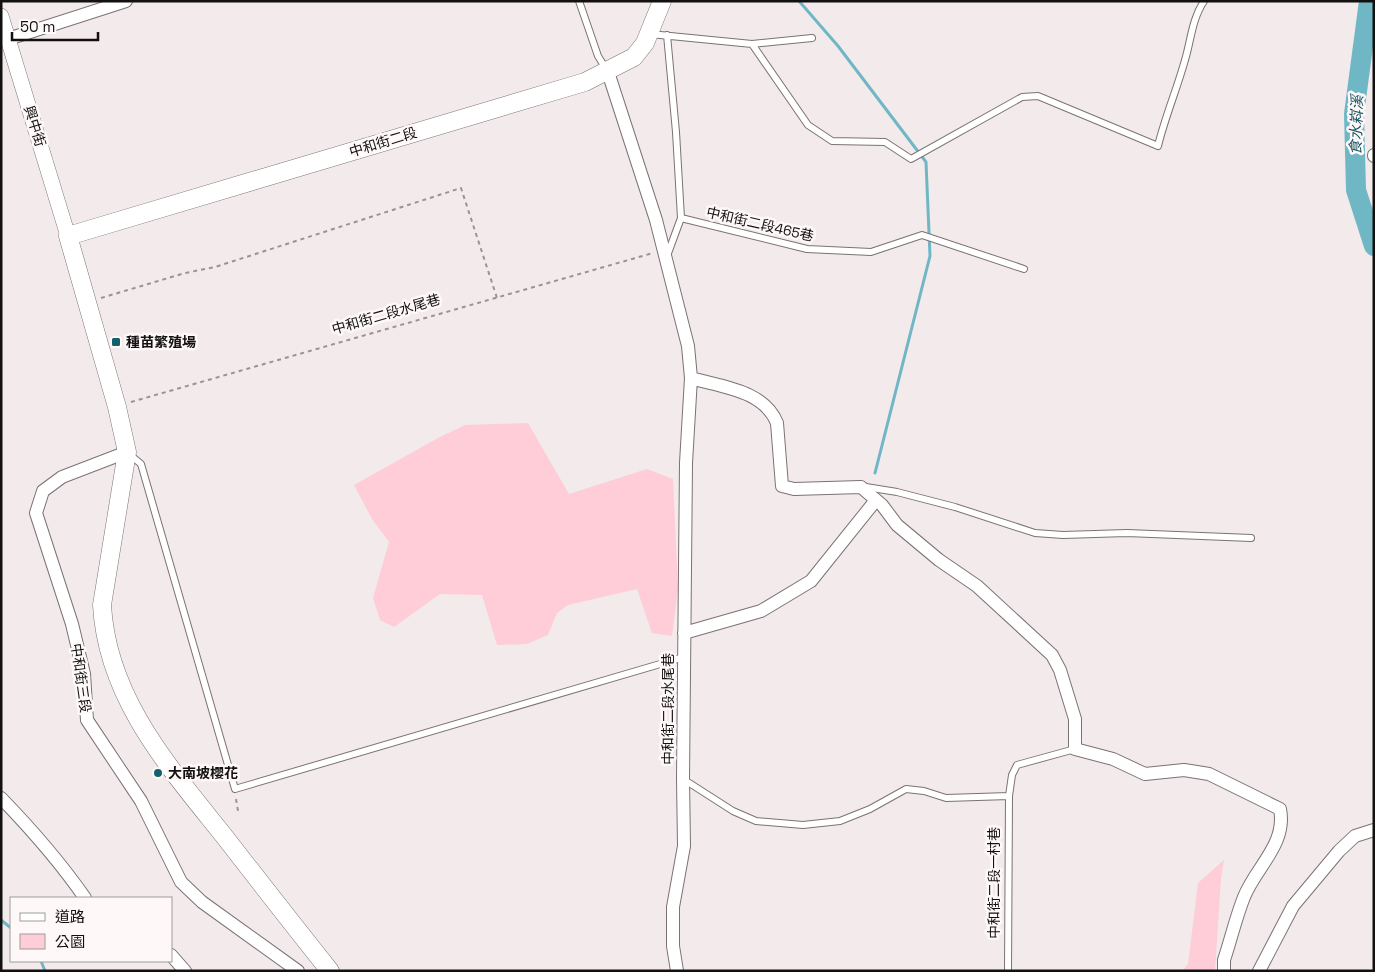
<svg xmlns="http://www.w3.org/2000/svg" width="1375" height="972" font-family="'Space Grotesk','Noto Sans TC',sans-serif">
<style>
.green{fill:#fecdd7}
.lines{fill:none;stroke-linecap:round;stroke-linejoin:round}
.stream{stroke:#70b7c5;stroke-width:3}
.river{stroke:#70b7c5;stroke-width:20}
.service-casing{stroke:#7b7274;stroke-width:8}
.minor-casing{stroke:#7b7274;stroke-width:14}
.tertiary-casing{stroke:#7b7274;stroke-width:16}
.secondary-casing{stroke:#7b7274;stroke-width:19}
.path{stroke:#9a9394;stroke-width:2;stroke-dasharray:4 4;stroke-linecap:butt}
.service{stroke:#fff;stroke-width:6}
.minor{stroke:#fff;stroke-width:12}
.tertiary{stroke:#fff;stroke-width:15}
.secondary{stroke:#fff;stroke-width:18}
.poi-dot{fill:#15606d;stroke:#fef8f9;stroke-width:2}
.labels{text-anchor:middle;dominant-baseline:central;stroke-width:5;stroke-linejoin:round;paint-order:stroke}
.street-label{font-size:14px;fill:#131011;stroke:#fef8f9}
.poi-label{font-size:14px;font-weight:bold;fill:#131011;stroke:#fef8f9;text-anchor:start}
.water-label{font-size:15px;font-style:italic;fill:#15535e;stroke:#fef8f9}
</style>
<rect width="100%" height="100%" fill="#f3eaeb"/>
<path class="green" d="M528,423L569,494L647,469L673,479L678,589L672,636L652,633L637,589L568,605L557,613L548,635L527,644L497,645L482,595L440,594L394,627L380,620L373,598L389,542L372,519L354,485L438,438L465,425Z
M1224,860L1221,879L1215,971H1182L1188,964L1198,883Z"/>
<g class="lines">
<path class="stream" d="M799,1L838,46L926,162L930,256L875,473
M1,920L11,928
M41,961L45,971"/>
<path class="river" d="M1369,1L1354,114L1356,190L1374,246"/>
<g class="service-casing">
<path id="service" d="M579,1L598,56L606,69
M650,34L752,44L808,125L832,141L885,142L911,159L1022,97L1038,96L1158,146C1165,117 1177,89 1185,60C1191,40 1192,19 1204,1
M752,44L812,38
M681,218L807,249L871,252L922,235L1024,269
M667,256L681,218L676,132L667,35
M129,454L141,464L235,789L684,657
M866,487L897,492L955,507L1035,533L1063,535L1127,533L1251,538
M683,779L733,811L756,821L803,825L840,821L870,809L906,789L924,791L946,798L1009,796L1012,775L1017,765L1075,749
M1008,971L1009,796"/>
</g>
<g class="minor-casing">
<path id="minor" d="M8,39L126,1
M608,72L656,220L688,346L691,378L686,463L683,779L684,846L673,907V946L677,971
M1374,155V156
M691,378C721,387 764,390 777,423L782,486L794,489L861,487L882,505L897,525L939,560L977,586L1052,655L1060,670L1075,719V749L1113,759L1145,774L1184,770L1209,774L1280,809C1287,844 1256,867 1244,897C1236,917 1231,939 1224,960V971
M127,452L62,477L43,491L36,513L72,624L84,674L87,720L141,801L181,882L202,902L298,971
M684,633L761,611L811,581L876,500
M1,798C32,830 60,862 85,898
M171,955L185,971
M1259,971L1293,906L1339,851L1355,836L1374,830"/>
</g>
<g class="tertiary-casing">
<path id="tertiary" d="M1,16L68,236"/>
</g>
<g class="secondary-casing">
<path id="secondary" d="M330,971C294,926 259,881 224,836C169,767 107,698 102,605L127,452L117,407L68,236L585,82L634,57L645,43L662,1"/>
</g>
<path class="path" d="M101,298L185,273L215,267L461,188L497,298
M131,402L653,253
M236,799L238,811"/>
<use href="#service" class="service"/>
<use href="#minor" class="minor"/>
<use href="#tertiary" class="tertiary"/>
<use href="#secondary" class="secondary"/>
</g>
<g class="poi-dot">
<rect x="111" y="337" width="10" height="10" rx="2.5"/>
<circle cx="158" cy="773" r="5"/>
</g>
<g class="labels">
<g class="street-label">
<text transform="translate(35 126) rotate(73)">興中街</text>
<text transform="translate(383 142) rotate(-17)">中和街二段</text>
<text transform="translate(760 224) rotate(13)">中和街二段465巷</text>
<text transform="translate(386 314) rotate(-16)">中和街二段水尾巷</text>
<text transform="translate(81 678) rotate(82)">中和街三段</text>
<text transform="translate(668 709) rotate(-90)">中和街二段水尾巷</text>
<text transform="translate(994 883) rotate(-90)">中和街二段一村巷</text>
</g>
<g class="poi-label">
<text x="126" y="342">種苗繁殖場</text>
<text x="168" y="773">大南坡櫻花</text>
</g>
<g class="water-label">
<text transform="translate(1356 125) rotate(-88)">食水嵙溪</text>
</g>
</g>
<rect width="1375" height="972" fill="none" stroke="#131011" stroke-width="5"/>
<rect x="10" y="897" width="162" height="65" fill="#fef8f9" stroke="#a09b9c"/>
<rect x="20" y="913" width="25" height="8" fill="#ffffff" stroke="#a09b9c"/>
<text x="55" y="922" font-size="15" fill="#131011">道路</text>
<rect x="20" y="934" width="25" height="15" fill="#fecdd7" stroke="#a09b9c"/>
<text x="55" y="947" font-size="15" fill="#131011">公園</text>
<path d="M12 32v8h86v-8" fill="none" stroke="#131011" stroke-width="2.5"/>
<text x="20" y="32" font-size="15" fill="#131011" stroke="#fef8f9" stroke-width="4" paint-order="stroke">50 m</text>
</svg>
